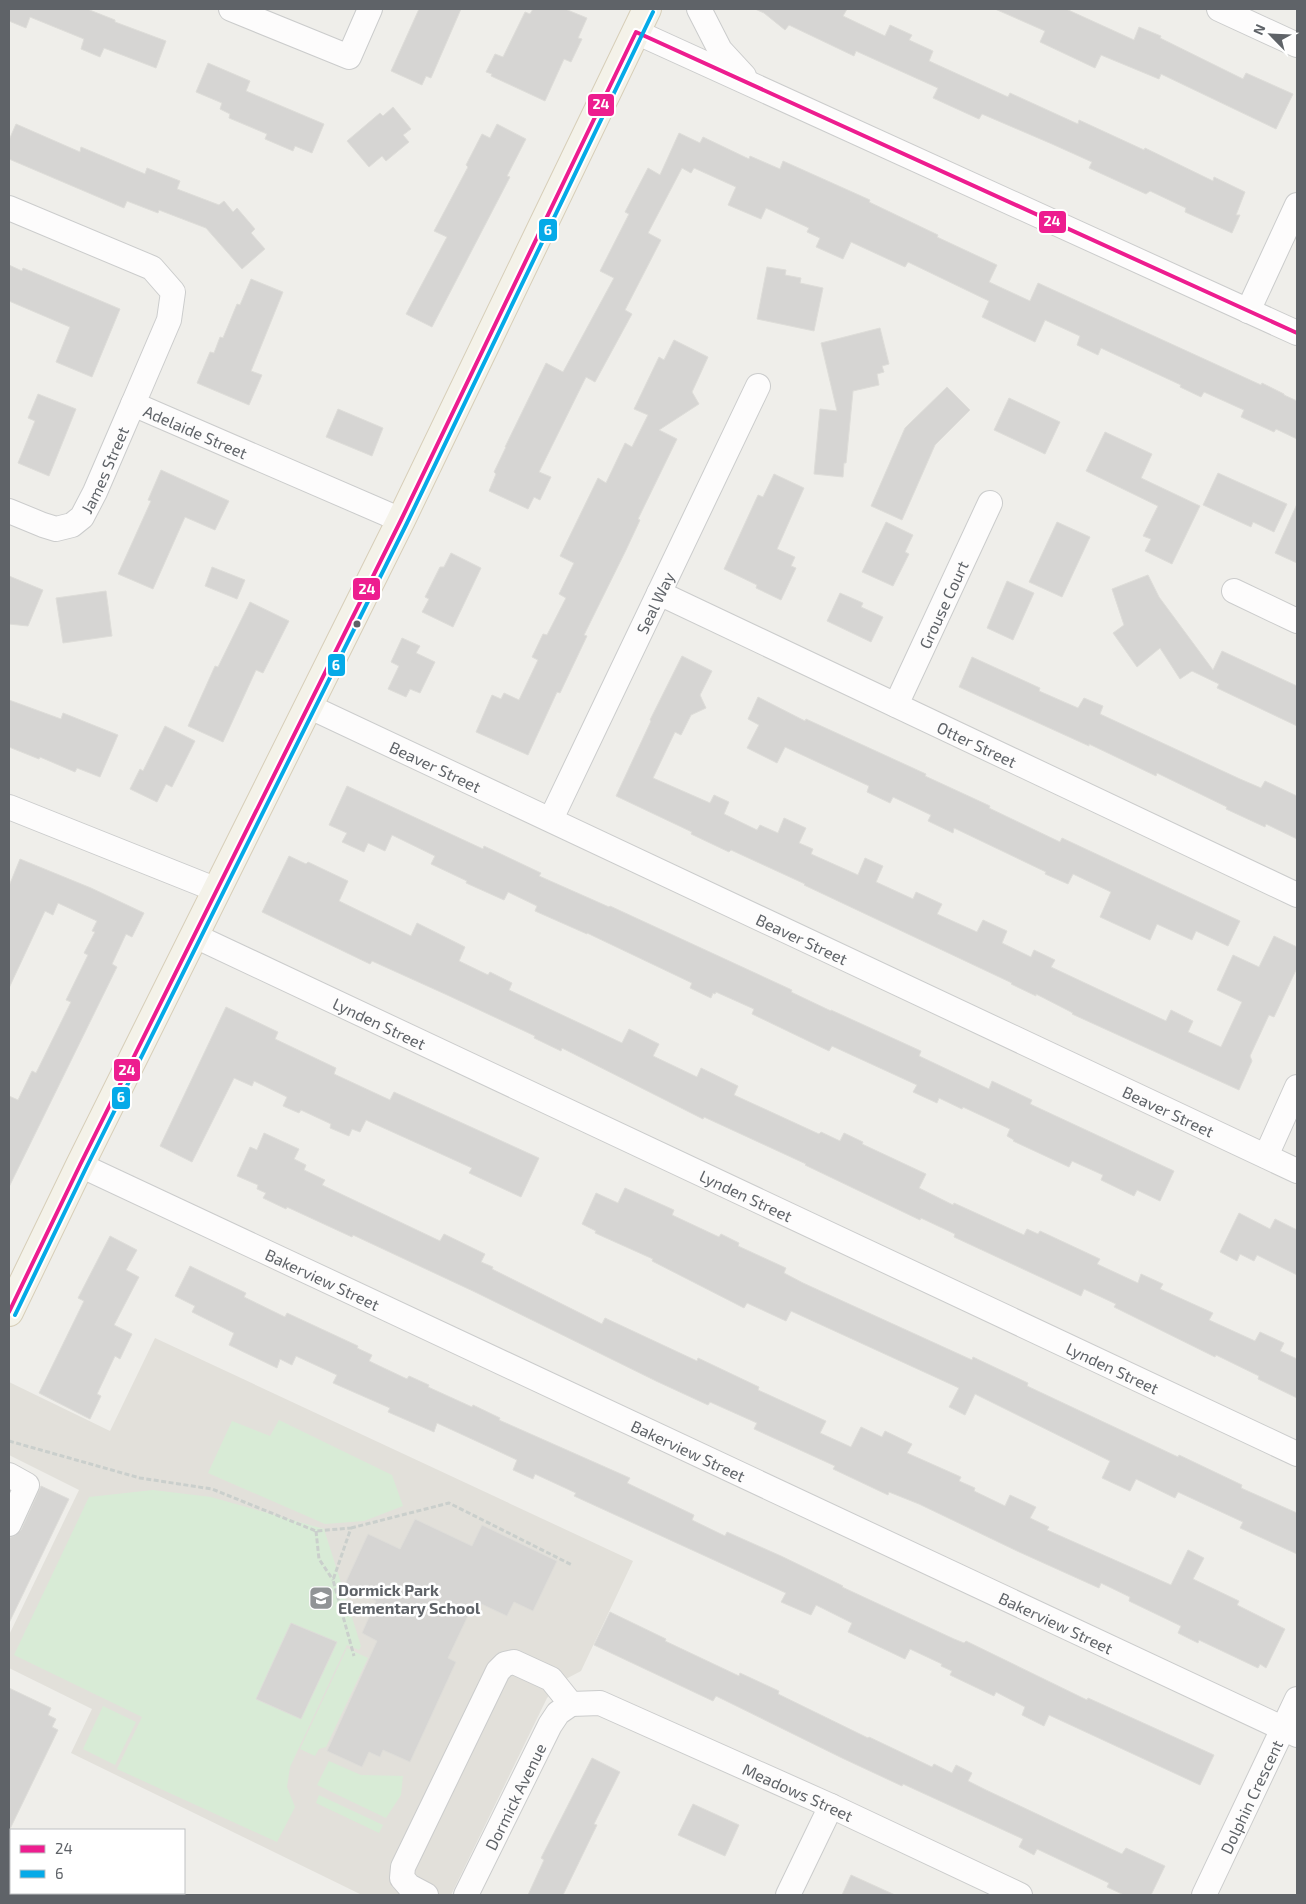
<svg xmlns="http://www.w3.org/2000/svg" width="1306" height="1904" font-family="'Exo 2',sans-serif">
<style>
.education{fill:#e2e0da}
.green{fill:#d8ebd6}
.building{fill:#d6d5d3;stroke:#deddd9}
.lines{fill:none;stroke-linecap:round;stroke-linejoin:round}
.minor-casing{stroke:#cbcccc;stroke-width:26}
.major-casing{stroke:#d7ceb8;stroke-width:30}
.path{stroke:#cacfcc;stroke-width:3;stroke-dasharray:5 2.5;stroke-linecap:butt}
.minor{stroke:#fdfcfc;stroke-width:24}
.major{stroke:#f4f2e9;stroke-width:28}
.bus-1-casing{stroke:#fff;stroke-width:8}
.bus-2-casing{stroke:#fff;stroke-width:8}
.bus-1{stroke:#ed1d8f;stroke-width:4}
.bus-2{stroke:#05aae8;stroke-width:4}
.bus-dot{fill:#5f6368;stroke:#fff;stroke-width:2}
.labels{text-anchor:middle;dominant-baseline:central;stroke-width:5;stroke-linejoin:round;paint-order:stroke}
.street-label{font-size:16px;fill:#5f6368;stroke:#fff}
.poi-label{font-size:16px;font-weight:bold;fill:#5f6368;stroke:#fff;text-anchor:start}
.line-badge{stroke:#fff;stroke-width:2}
.badge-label{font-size:14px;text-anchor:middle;font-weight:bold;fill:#fff}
</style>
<rect width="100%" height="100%" fill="#efeeea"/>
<path class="education" d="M155,1338L633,1561L581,1671L562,1681L547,1698L451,1895H362L71,1753L92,1709L9,1668V1635L79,1490L9,1455V1382L110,1431Z"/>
<path class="green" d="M279,1420L392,1475L403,1506L364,1521L325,1524L208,1473L232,1421L270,1436Z
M153,1490L211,1497L324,1529L361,1646L359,1650L347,1645L290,1767L287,1787L295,1807L277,1842L117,1769L142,1717L14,1655L89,1497Z
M347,1648L368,1658L326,1747L319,1749L315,1756L300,1749Z
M103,1706L136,1722L115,1765L83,1749Z
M329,1761L361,1775L403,1776L401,1795L386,1818L317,1785Z
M319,1795L383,1825L379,1833L316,1803Z"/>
<path class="building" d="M9,9H87L115,20V22L166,41L156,68L104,48L100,57L81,49L84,39L30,17L26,28L9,21Z
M419,9H461L431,78L426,76L422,85L391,71Z
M533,9H565L587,18L578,38L582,39L571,62L564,59L545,101L491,76L492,74L486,72L495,54L503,57L525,12L530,14Z
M755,9H847L843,16L885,36L890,25L912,35L909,40L933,51L929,61L1008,97L1010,93L1078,124L1079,120L1144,150L1145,148L1213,181L1214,177L1245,192L1236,215H1240L1232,233L1185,212L1186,208L1150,191L1146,194L1089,168L1092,162L1052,144L982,114L979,119L933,98L938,88L856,51L854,56L789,25L785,30L764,13Z
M995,9H1066L1134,40L1139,27L1161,36L1160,38L1243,79L1246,73L1293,94L1276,129L1161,74L1159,79L1101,55L1095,68L1040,42L1045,31Z
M208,63L250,81L246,91L324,124L312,153L295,146L293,151L265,139L267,134L229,118L230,114L220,109L222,103L196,92Z
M393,107L411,129L403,135L409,142L386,161L382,156L369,167L347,141L380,113L383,116Z
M16,124L80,152L81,147L145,174L147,168L180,181L177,189L219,205L224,201L233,212L237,208L255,229L251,233L265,249L242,269L206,228L159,210L158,213L127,201L124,208L9,159V140Z
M497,124L526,139L507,176L510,177L432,327L406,314L447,237L434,231L468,167L466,165L482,134L490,138Z
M679,133L700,143L703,137L749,159L750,156L780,169L783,161L870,200L869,202L938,235L937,237L997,265L989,282L1030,301L1038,283L1261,385L1262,383L1284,394V395L1297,401V439L1276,429L1274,432L1241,417L1244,410L1204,392L1201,397L1180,387L1181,385L1101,348L1098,355L1077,345L1080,336L1045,320L1035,342L982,317L989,301L908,262L905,267L851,242L843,259L816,247L820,238L807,232L809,228L766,208L761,219L728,205L736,187L694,168L691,173L682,168L648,233L661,240L625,310L632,314L595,382L586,377L539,472L551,477L540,500L534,497L528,509L489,491L496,474L494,472L506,447H505L546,363L563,372L614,278L600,271L629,214L625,212L648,168L660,175Z
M9,265L22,271L23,268L120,309L92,377L56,362L70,327L9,301Z
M767,267L786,270L785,275L801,278L800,283L823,288L814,331L757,319Z
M251,279L283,292L251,371L262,375L249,405L197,383L210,352L214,353L220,337L223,338L237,304L240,305Z
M880,328L889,364L882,366L884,372L877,374L879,385L853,391L846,463H844L843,477L814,474L820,409L837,411L821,343Z
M674,340L708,357L692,392L699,404L659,430L677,439L638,519L640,520L626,550L584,635L587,636L560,693L557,692L528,755L476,732L492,695L501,699L504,693L519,700L538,660L532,657L543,634L547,635L566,598L559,594L574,563L560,556L598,478L606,483L625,443L632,447L648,415L634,409L659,357L664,360Z
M947,387L970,410L935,445L902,520L871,506L905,428Z
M38,394L76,409L49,476L18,463L35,421L28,418Z
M1009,398L1060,422L1045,454L994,430Z
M338,409L383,428L372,456L326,437Z
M1105,432L1152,454L1141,478L1200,506L1172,564L1145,551L1151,539L1143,536L1158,506L1086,471Z
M161,470L229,501L215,530L185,517L153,589L118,574L151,501L148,500Z
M1218,473L1287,504L1274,532L1253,522L1251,527L1203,505Z
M774,474L804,488L777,549L795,557L791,566L796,568L781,600L756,588L757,585L724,569L758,495L763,497Z
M1297,504V563L1275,553Z
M886,522L913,535L905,552L909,554L893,586L862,572Z
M1057,522L1090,537L1062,597L1029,582Z
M451,553L481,568L453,627L422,612L429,599L425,597L440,567H444Z
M212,567L245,580L237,599L205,586Z
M1148,575L1159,597L1213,670L1222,651L1297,686V726L1217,688L1219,684L1192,671L1180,679L1160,648L1137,667L1113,633L1124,625L1112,589Z
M9,576L43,590L28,626L9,624Z
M1007,581L1034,593L1013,640L987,628Z
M106,591L112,636L63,643L56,598Z
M840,593L863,603L861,607L883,617L871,642L827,621Z
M250,602L289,621L263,673L256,670L223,742L188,726L215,666L218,667Z
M402,638L420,646L416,653L435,662L420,693L410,689L406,697L388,689L399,666L391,662Z
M682,656L712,671L700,695L706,708L691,715L681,735L675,732L653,778L710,803L714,795L729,802L724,814L757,830L760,825L778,833L784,818L806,828L799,843L813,849L811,854L858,875L865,858L883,866L876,882L913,899L916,892L942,904L937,914L977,932L983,920L1007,931L1002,943L1031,957L1034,950L1055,960L1051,967L1166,1021L1171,1010L1193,1021L1188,1032L1221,1047L1242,1002L1217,990L1233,955L1259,967L1274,936L1297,947V968L1274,1017L1269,1015L1250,1056L1252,1061L1239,1090L1072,1014L1073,1013L1036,994V996L1011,984L1012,983L804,885L805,884L731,850L729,852L691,834L692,832L616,796L651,721L650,720Z
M972,657L1040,688L1039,691L1078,708L1084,698L1103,706L1100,714L1240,779L1261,788L1265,781L1297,796V839L1266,824L1265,827L1226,809L1227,807L1157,773L1156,776L1089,744V746L959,687Z
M758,697L805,721L806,719L926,774L925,776L990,806L989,808L1060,842L1062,838L1240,921L1228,946L1196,931L1192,940L1157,924L1150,940L1100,917L1111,892L1073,874L1068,884L1045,874L1046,872L954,828L953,833L928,821L931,815L893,797L890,803L867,792L869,786L785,747L777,763L747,748L759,725L748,719Z
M9,700L61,719L63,713L118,735L100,777L77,768L75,772L40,757L39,759L9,747Z
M165,726L195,741L172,787L166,784L157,802L130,789L140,769L143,771Z
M347,786L483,849L484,846L541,873L539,876L609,907L610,906L792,990L791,992L831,1011V1010L921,1051L919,1056L989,1089L992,1081L1032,1100L1030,1104L1174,1171L1160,1201L1137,1190L1134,1196L1101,1180L1103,1175L1072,1161L1069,1167L1013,1141L1014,1140L1007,1136L1010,1129L963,1107L962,1109L939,1098L937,1103L913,1092L917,1085L832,1046L829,1051L752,1014L754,1009L716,992L715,994L713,993L711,998L690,988L692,983L587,933V934L535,911L537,906L508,892L504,900L466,883L467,881L431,864L435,856L392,835L385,851L368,843L364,852L342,842L347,833L329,825Z
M289,856L306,864L308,862L348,881L339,901L411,936L417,923L465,947L459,961L488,975L490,972L512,983L509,990L622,1043L629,1029L659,1044L653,1056L697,1077L701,1068L738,1086L734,1095L819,1134L821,1132L840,1141L844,1133L863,1142L862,1144L926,1174L919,1188L953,1205L954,1203L1024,1235L1027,1229L1038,1234L1040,1231L1100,1259L1097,1264L1138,1283L1141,1274L1163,1284L1160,1289L1213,1313L1209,1320L1255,1341L1260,1332L1284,1343L1280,1351L1297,1359V1398L1258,1379L1259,1376L1216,1355L1215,1357L1114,1307L1116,1304L1084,1289L1081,1296L997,1257L954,1237L955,1234L921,1218L920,1220L805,1165L806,1164L704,1117L703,1119L562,1048L561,1051L534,1038L535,1036L445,994L372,961L370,964L262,912Z
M20,859L91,888L144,913L132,937L126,934L112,964L117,967L9,1187V1096L18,1100L32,1071L36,1073L71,1002L66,1000L88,955L84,953L95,932L92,931L97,921L58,903L53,915L45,911L9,988V886Z
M226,1007L278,1032L275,1039L336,1068L334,1074L390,1100L394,1092L539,1158L521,1197L469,1173L472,1168L366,1120L360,1132L352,1129L349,1136L330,1128L331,1124L301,1110L299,1113L283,1106L287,1097L254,1081L252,1086L234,1078L192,1162L160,1146Z
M264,1133L299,1149L294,1159L306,1165L304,1170L325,1180L322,1185L440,1241L444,1234L485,1254L481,1262L493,1267L492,1269L602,1324L605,1318L697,1361L698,1358L759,1387L758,1390L826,1421L820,1433L851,1447L861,1427L882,1437L885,1431L912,1444L907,1453L961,1477L959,1481L975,1488L974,1491L1005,1506L1010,1495L1036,1507L1030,1518L1049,1527L1047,1530L1171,1585L1188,1550L1204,1558L1193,1579L1239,1601L1237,1605L1285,1629L1266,1668L1260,1664L1258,1668L1199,1640L1198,1643L1178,1633L1181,1626L1129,1601L1130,1597L1101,1583L1099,1588L1017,1551L919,1504L889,1492L888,1495L833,1469L835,1466L754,1429L757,1423L710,1402L708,1405L656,1381L475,1292L353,1235L352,1237L287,1207L286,1209L263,1198L266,1193L257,1189L258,1185L237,1176L250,1147L257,1150Z
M625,1188L674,1210L672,1215L704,1230L719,1237L721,1234L739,1243L738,1246L786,1268L784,1273L803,1283L972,1360L973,1357L1028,1383L1027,1386L1178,1457L1179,1455L1242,1485L1241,1488L1297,1513V1554L1240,1528L1243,1522L1178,1492L1175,1498L1136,1479L1130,1491L1102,1478L1110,1461L975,1394L965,1415L949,1407L959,1388L791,1311L786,1321L747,1303L744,1308L652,1261L653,1259L595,1233L596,1231L582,1224L596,1193L618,1203Z
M1239,1213L1270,1229L1275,1219L1297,1230V1275L1257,1255L1254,1261L1240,1254L1237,1261L1220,1252Z
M110,1236L137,1250L126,1270L139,1277L114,1325L132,1334L120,1359L115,1356L97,1394L101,1396L90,1419L39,1393L84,1301L78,1298Z
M190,1266L246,1293L244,1297L285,1317L287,1313L358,1346L357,1348L372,1355L369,1361L407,1379L409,1376L429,1385L428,1387L472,1407L473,1405L500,1418L499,1420L630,1478L627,1483L694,1515L692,1520L725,1536L727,1532L781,1556L843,1586L842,1587L954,1639L964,1643L966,1641L1087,1700L1088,1698L1214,1755L1200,1785L1049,1715L1044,1726L1022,1715L1025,1707L996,1692L994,1696L950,1675L952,1671L941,1666L942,1664L910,1649L905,1659L848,1632L852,1623L816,1605L811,1615L781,1602L786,1593L574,1496L576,1493L535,1474L533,1479L513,1470L517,1460L487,1446L437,1423L434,1432L388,1412L390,1408L333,1383L337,1375L296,1356L292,1365L280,1359L277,1368L229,1345L234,1333L192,1312L195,1306L175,1296Z
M41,1486L69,1499L9,1623V1538L16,1535L21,1530Z
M415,1519L472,1546L482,1525L557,1561L533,1611L514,1602L507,1616L475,1601L448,1658L456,1662L410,1762L383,1750L380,1757L369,1752L362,1767L327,1751L377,1641L362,1633L376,1601L344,1586L368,1534L400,1549Z
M610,1612L666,1639L665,1641L739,1676L740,1673L779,1691L778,1694L868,1738L869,1737L932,1767L934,1764L952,1773L956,1765L972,1773L968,1781L986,1790L1122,1854L1126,1848L1165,1866L1151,1895H1124L1107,1887L1109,1883L1037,1849L1034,1855L1019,1847L1023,1839L903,1784L902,1786L842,1758L716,1696L713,1701L594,1645Z
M291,1623L337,1642L301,1719L256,1699Z
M9,1688L51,1708L48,1715L56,1719L52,1727L58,1730L9,1831Z
M592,1758L620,1772L594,1824L597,1825L563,1895H528L544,1860L541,1858Z
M693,1804L739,1825L725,1856L678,1835Z
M851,1875L895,1895H842Z"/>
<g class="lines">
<g class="minor-casing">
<g id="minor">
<path d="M231,9L349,57L370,9"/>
<path d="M699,9L720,50L744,76"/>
<path d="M1219,9L1297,45"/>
<path d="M636,32L1297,333"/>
<path id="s1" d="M9,208L152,268L173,292L169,320L133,404L401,520"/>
<path d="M1248,311L1297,205"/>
<path id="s2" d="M9,511L43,525L56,529L72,525L82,517L95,492L133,404"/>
<path d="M1234,591L1297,621"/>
<path id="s3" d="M659,593L1297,895"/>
<path id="s4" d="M896,705L990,503"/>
<path id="s5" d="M308,706L1297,1171"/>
<path d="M9,807L217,890"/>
<path id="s6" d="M551,819L758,386"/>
<path id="s7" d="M195,936L1297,1454"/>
<path d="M1266,1156L1297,1087"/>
<path id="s8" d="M80,1165L1297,1735"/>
<path d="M9,1475L27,1485L9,1524"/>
<path id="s9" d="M571,1704L600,1703L831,1806L1020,1895"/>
<path d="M426,1895L409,1886L402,1878L403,1867L498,1671L505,1664L514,1662L551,1679L571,1704"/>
<path id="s10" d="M466,1895L550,1725L558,1713L571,1704"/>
<path d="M788,1895L831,1806"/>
<path id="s11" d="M1204,1895L1297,1699"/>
</g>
</g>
<g class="major-casing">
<path id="major" d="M9,1312L80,1165L401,520L647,9"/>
</g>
<path class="path" d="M9,1441L140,1478L212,1489L316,1531L351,1528L333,1580L354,1656
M351,1528L449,1503L572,1565
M316,1531L319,1559L333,1580
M9,1884L11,1885
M29,1893L34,1895"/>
<use href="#minor" class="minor"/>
<use href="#major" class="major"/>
<g class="bus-1-casing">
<path id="bus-1" d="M9,1312L80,1165L401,520L636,32L1297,333"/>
</g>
<g class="bus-2-casing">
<path id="bus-2" d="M15,1315L86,1168L407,523L653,12"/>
</g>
<use href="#bus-1" class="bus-1"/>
<use href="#bus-2" class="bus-2"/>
</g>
<defs>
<g id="school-square" transform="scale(1.25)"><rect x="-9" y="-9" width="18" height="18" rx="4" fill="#919496" stroke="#fff"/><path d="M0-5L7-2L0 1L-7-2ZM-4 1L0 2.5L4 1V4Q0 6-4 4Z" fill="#fff"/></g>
</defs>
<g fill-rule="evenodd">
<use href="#school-square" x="321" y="1598"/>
</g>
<circle class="bus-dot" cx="357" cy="624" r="4.5"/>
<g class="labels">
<g class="street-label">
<text stroke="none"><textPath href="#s1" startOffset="375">Adelaide Street</textPath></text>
<text stroke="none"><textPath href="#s2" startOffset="132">James Street</textPath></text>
<text stroke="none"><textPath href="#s6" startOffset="240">Seal Way</textPath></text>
<text stroke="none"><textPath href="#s4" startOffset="111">Grouse Court</textPath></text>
<text stroke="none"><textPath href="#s3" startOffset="352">Otter Street</textPath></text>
<text stroke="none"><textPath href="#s5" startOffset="141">Beaver Street</textPath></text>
<text stroke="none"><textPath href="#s5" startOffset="546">Beaver Street</textPath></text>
<text stroke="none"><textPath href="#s7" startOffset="204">Lynden Street</textPath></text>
<text stroke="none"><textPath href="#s5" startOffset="951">Beaver Street</textPath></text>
<text stroke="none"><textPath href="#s7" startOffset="609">Lynden Street</textPath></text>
<text stroke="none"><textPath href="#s8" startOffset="268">Bakerview Street</textPath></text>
<text stroke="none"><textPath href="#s7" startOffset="1014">Lynden Street</textPath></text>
<text stroke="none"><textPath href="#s8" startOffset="672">Bakerview Street</textPath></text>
<text stroke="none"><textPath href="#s8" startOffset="1078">Bakerview Street</textPath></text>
<text stroke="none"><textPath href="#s9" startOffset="246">Meadows Street</textPath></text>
<text stroke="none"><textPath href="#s10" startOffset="110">Dormick Avenue</textPath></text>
<text stroke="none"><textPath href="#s11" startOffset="109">Dolphin Crescent</textPath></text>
</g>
<g class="poi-label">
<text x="338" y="1589">Dormick Park<tspan x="338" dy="18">Elementary School</tspan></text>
</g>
</g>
<g class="line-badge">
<rect x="587" y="93" width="28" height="24" rx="5" fill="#ed1d8f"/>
<rect x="1038" y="210" width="29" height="24" rx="5" fill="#ed1d8f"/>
<rect x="538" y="218" width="20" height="24" rx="5" fill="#05aae8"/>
<rect x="352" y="577" width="29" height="24" rx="5" fill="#ed1d8f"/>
<rect x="327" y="653" width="19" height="24" rx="5" fill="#05aae8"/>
<rect x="113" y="1058" width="28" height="24" rx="5" fill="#ed1d8f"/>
<rect x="111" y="1086" width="20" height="24" rx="5" fill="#05aae8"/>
</g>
<g class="badge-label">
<text x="601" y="109">24</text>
<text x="1052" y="226">24</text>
<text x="548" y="235">6</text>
<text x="367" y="594">24</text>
<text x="336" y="670">6</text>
<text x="127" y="1075">24</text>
<text x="121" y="1102">6</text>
</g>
<rect width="1306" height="1904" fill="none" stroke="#5f6368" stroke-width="20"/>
<rect x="10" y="1829" width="175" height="65" fill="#ffffff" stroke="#bfc1c3"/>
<rect x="20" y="1845" width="25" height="8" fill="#ed1d8f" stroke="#bfc1c3"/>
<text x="55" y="1854" font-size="15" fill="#5f6368">24</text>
<rect x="20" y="1870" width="25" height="8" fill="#05aae8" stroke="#bfc1c3"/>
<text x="55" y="1879" font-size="15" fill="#5f6368">6</text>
<g transform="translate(1271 35) rotate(294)" stroke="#ffffff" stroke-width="4" paint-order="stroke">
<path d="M0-4L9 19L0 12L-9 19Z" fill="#5f6368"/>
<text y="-8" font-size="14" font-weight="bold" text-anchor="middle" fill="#5f6368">N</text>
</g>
</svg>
